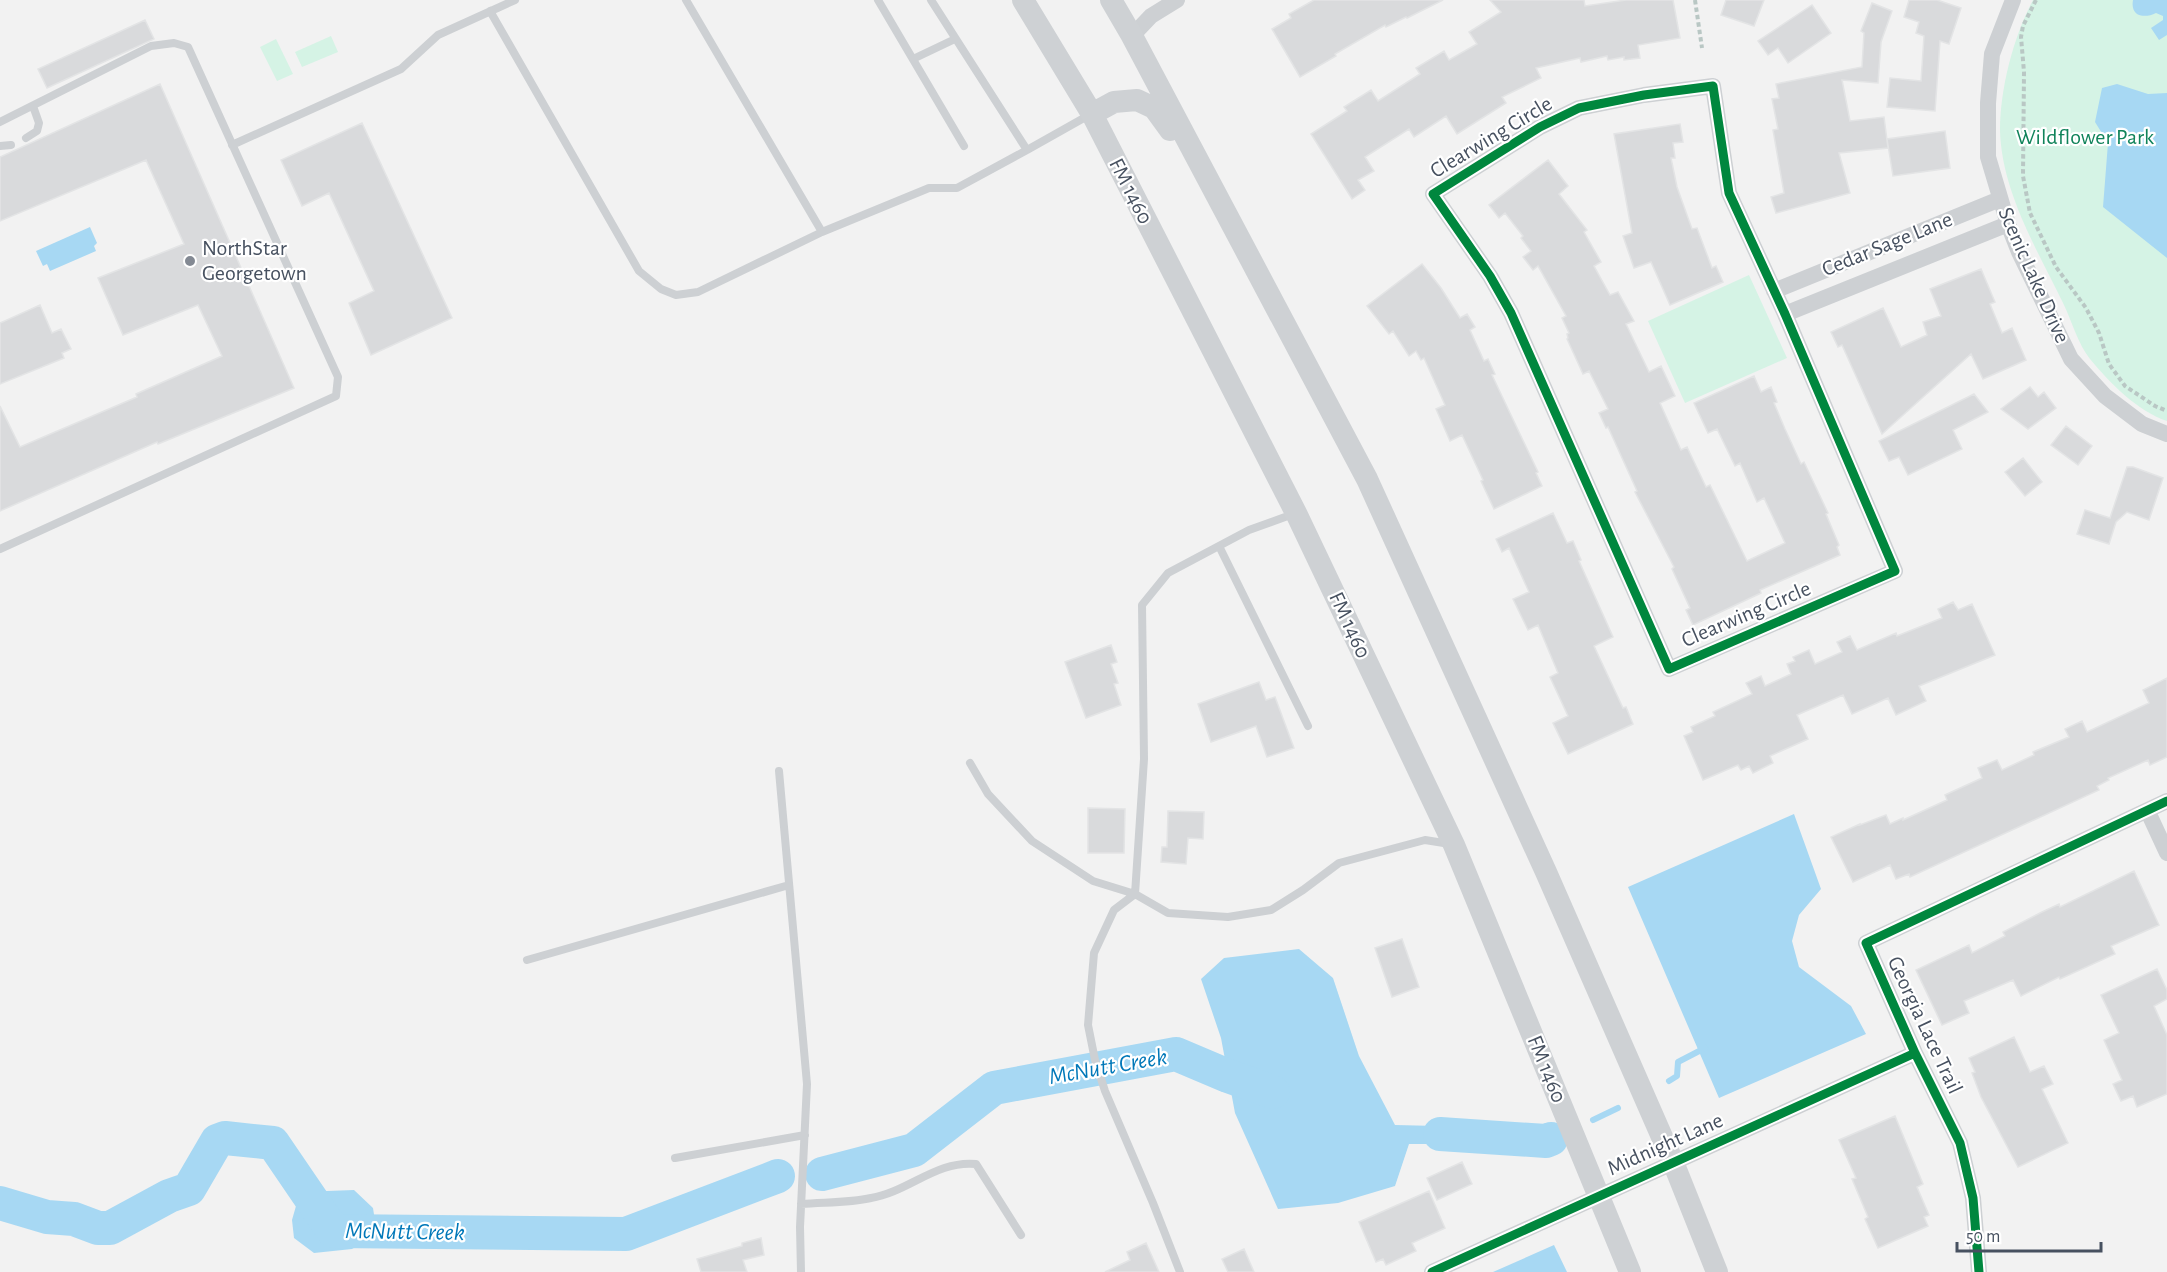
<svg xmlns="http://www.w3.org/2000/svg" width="2167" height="1272" font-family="'Alegreya Sans',sans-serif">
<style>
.green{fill:#d5f3e5}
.water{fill:#a7d8f3}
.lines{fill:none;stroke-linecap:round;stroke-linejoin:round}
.stream{stroke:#a7d8f3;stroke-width:6}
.river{stroke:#a7d8f3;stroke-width:34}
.building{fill:#d9dadc;stroke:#e3e4e5;stroke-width:1.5}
.path{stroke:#b9c7c4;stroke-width:4;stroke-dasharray:4.5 3;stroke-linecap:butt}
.lane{stroke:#cdd0d3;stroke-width:8}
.street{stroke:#cdd0d3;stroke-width:16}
.secondary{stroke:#ced1d4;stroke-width:22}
.cycleway-casing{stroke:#fff;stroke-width:13}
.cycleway{stroke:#00873e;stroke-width:9}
.poi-dot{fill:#838993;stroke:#fff;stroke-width:2}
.labels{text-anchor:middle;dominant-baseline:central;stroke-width:4.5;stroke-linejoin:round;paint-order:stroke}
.street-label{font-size:22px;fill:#475160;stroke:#fff}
.park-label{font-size:22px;fill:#10835a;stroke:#fff}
.poi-label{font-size:22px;fill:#475160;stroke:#fff;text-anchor:start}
.water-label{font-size:24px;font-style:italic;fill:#0178b9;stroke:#fff}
</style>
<rect width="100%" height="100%" fill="#f2f2f2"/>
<path class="green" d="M2033,0H2167V421C2137,411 2110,383 2090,359C2078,344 2072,322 2064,305C2038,251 2002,193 2000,131C2000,89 2013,38 2033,0Z
M331,36L338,52L302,67L295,52Z
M276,39L293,74L277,81L260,47Z
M1749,275L1787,358L1685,403L1648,321Z"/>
<path class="water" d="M2133,0H2167V35L2159,40L2151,28L2163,20V16L2156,13C2144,19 2130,16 2133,0Z
M2117,84L2148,94L2167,93V258L2103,207L2108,143L2095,122L2102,88Z
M90,227L97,243L94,246L96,251L50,271L47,264L43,266L36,251Z
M1794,814L1821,889L1799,915L1792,941L1799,967L1851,1006L1866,1034L1719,1098L1628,887Z
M1299,949L1333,978L1359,1056L1395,1125L1481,1127L1489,1144H1409L1395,1186L1338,1203L1278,1209L1235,1113L1221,1038L1201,979L1224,958Z
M354,1190L373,1208L377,1234L352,1249L314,1253L294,1238L292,1220L300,1192Z
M1554,1245L1567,1272H1493Z"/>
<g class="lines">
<path class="stream" d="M1669,1081L1677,1076L1678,1062L1705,1048
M1593,1120L1618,1108"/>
<path class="river" d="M1440,1134L1546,1141L1551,1139
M822,1174L914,1150L994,1088L1176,1054L1228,1076L1273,1092
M0,1203L47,1217L74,1219L98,1228H110L169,1196L189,1189L217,1141L225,1138L273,1143L333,1231L626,1234L778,1176"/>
</g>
<path class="building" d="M1314,0H1443L1407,18L1406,17L1386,27L1385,25L1335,54L1336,56L1300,77L1272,29L1291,18L1289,14Z
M1490,0H1584L1585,6L1626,0H1673L1680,38L1638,45L1640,58L1624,60V57L1608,60L1607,56L1581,62L1580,58L1536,68L1541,78L1502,97L1506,103L1457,134L1446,116L1414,137L1409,129L1365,157L1374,171L1358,180L1365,190L1352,199L1311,134L1347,111L1344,107L1371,90L1378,101L1420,74L1416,68L1444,51L1449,60L1477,44L1469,32L1501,12Z
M1726,0H1764L1754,26L1721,15Z
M1909,0H1937L1961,8L1949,44L1940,41L1935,111L1887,107L1890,78L1921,81L1924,36L1916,33L1919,22L1904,17Z
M1872,3L1892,11L1881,42L1878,83L1842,80L1850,121L1884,117L1888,148L1839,153L1850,193L1776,213L1771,197L1784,193L1773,130L1778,129L1772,99L1779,98L1776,84L1862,67L1864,33L1861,31Z
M1812,5L1831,33L1788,63L1778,48L1768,55L1758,41Z
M145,20L154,39L47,88L38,69Z
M160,84L294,388L158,444L157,442L0,511V406L20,447L137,397L136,394L222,356L198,305L123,335L98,278L184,244L146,160L0,221V157Z
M362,123L452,318L371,355L349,303L374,291L329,193L302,206L281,160Z
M1680,124L1683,142L1673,143L1675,158H1671L1677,187L1692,229L1697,228L1712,268L1716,266L1723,282L1670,305L1651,262L1634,268L1623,236L1632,233L1614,134Z
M1945,131L1950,168L1893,176L1887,139Z
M1548,160L1568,186L1559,194L1587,230L1584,232L1601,262L1594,266L1610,295L1618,292L1634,321L1626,324L1649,372L1661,366L1675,396L1660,403L1681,450L1687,447L1706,487L1710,485L1747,561L1785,543L1764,498L1757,502L1740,463L1735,466L1717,429L1708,433L1694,403L1754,376L1761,392L1771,387L1777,402L1774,403L1785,429L1801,464L1804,462L1828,513L1826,514L1839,545L1837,547L1840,555L1760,590L1761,593L1693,625L1686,610L1690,608L1672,569L1674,567L1635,492L1637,491L1608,427L1606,428L1599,413L1608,409L1589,371L1583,374L1567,339L1568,338L1567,334L1569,333L1562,318L1566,316L1538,266L1533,270L1523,257L1531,251L1521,238L1523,236L1505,213L1499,218L1489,205Z
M1422,264L1441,288L1460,318L1467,314L1475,327L1470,330L1484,361L1488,359L1495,374L1492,375L1538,472L1536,473L1542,486L1494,509L1481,481L1483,480L1462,435L1450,441L1436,409L1445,405L1424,358L1421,360L1416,351L1409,356L1393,331L1389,334L1367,306Z
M1981,269L1995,302L1990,304L2002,333L2012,328L2026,360L1983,379L1971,354L1882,434L1842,345L1838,347L1831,332L1883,308L1901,347L1927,335L1923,322L1941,316L1930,289Z
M40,305L52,333L61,329L71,349L62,353L64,358L0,384V323Z
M2030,387L2038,397L2044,392L2056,408L2028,429L2001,409Z
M1974,394L1988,412L1953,430L1962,449L1908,475L1899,457L1889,461L1879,441Z
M2066,426L2092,446L2078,465L2051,445Z
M2023,458L2042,482L2025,496L2005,472Z
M2127,467H2133L2163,478L2149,520L2127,512L2116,522L2109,544L2077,534L2085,510L2110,518Z
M1553,513L1567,543L1573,541L1581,560L1579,561L1613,637L1594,646L1623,708L1626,707L1633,724L1568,754L1553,723L1568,716L1550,677L1558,673L1538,625L1528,630L1513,599L1529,592L1509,548L1502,552L1496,539Z
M1953,602L1958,610L1972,604L1995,655L1919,686L1926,701L1896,715L1888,698L1852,714L1843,695L1797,715L1808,739L1770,756L1773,763L1753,773L1749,766L1741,770L1738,765L1703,780L1684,736L1693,732L1691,727L1715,716L1713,712L1752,694L1746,683L1761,676L1765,686L1791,674L1787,664L1795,661L1793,657L1809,650L1815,664L1842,652L1837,642L1850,636L1857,650L1896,633L1897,636L1942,618L1938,609Z
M1111,645L1117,662L1111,664L1118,683L1114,684L1121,705L1086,718L1065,662Z
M2167,678V757L2150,765L2148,760L2108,778L2109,780L2097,786L2099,790L1910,877L1909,874L1896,879L1890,865L1853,882L1831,837L1860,824V825L1886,815L1890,824L1903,818V820L1947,800L1945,795L1982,778L1978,768L1997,760L2002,770L2034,755L2033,752L2069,737L2065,729L2082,721L2087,732L2149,703L2143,690Z
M1259,682L1266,700L1275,697L1294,748L1267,757L1256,726L1211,742L1198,704Z
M1088,808L1125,809L1124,853H1088Z
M1168,811L1204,812L1203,839L1188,838L1186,864L1161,862L1162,847H1167Z
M2134,871L2159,925L2111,946L2115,954L2060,979L2059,977L2021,996L2013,980L1964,1001L1969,1013L1942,1025L1916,970L1969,945L1972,953L2005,936L2003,932L2042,912L2059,904L2060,907Z
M1402,939L1419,987L1392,997L1375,948Z
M2157,969L2167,990V999L2154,1006L2167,1035V1094L2137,1107L2133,1096L2121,1101L2113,1084L2122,1080L2104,1040L2119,1033L2101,995Z
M2014,1037L2030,1072L2044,1066L2053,1084L2042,1089L2068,1143L2018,1167L1981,1097L1972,1073L1975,1072L1969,1058Z
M1895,1116L1923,1184L1917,1187L1929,1215L1924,1217L1928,1226L1878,1248L1865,1219L1868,1217L1852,1179L1856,1178L1839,1140Z
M1462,1162L1472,1184L1437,1200L1427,1178Z
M1429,1191L1445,1228L1412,1243L1416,1251L1386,1265L1383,1259L1376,1262L1359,1222Z
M761,1238L764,1255L743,1260L747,1272H701L697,1259L742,1246V1243Z
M1146,1243L1159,1272H1105L1130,1260L1127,1252Z
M1244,1249L1254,1272H1228L1222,1259Z"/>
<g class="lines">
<path class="path" d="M1695,0L1702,48
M2036,0L2023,26L2021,37L2024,72L2023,176L2030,213L2056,267L2086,308L2099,333L2109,364L2125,386L2155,406L2167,411"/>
<path class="lane" d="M686,0L822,232
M878,0L964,146
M931,0L1027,150L1091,114
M490,11L639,271L661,289L676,295L698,292L822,232L929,188H957L1027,150
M913,59L955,39
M0,122L151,46L174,43L188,47L338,377L336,396L0,549
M26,138L37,131L39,123L33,106
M232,145L401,69L438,35L515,0
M0,146L11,145
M1219,546L1308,726
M970,763L988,794L1032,841L1093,881L1135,894L1168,913L1228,917L1271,910L1303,890L1339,863L1425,840L1450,844
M779,771L807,1084L800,1227L801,1272
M527,960L789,885
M675,1158L805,1135
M801,1204C824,1202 849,1203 871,1198C908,1192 937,1160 976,1164L1021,1235
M1180,1272L1153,1203L1105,1091L1095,1060L1088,1025L1094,953L1114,910L1135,894L1144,759L1142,605L1168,573L1249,530L1296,513"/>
<path class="street" d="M2013,0L1992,54L1988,103V157L2008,224L2019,252L2071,359L2105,396L2142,424L2167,434
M1132,36L1151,16L1177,0
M1713,86L1729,193L1785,314L1895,571L1669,669L1511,313L1490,276L1433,194L1540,127L1579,108L1644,95Z
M1774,291L2000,199
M1785,314L2008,224
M2148,812L2167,853
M1432,1272L1915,1053
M1979,1272L1973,1198L1960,1143L1915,1053L1866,943L2167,801"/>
<path class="secondary" d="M1023,0L1092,114L1296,513L1454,845L1630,1272
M1111,0L1132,36L1367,479L1546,872L1673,1162L1717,1272
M1092,114L1114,102L1137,100L1154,108L1170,130"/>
<g class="cycleway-casing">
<path id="cycleway" d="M1713,86L1729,193L1785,314L1895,571L1669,669L1511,313L1490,276L1433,194L1540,127L1579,108L1644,95Z
M1432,1272L1915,1053
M1979,1272L1973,1198L1960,1143L1915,1053L1866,943L2167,801"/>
</g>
<use href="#cycleway" class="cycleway"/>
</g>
<circle class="poi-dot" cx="190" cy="261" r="6"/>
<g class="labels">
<g class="street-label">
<text transform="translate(1491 137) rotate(-31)">Clearwing Circle</text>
<text transform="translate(1131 191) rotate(63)">FM 1460</text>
<text transform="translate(1887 244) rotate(-22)">Cedar Sage Lane</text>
<text transform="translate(2034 275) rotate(66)">Scenic Lake Drive</text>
<text transform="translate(1746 614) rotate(-23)">Clearwing Circle</text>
<text transform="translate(1350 625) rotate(65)">FM 1460</text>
<text transform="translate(1925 1025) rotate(65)">Georgia Lace Trail</text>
<text transform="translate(1547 1069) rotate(68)">FM 1460</text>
<text transform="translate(1665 1144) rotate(-24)">Midnight Lane</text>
</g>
<g class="park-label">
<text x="2085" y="137">Wildflower Park</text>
</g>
<g class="poi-label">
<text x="202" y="248">NorthStar<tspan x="202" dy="25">Georgetown</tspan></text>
</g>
<g class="water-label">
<text transform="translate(1108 1067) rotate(-10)">McNutt Creek</text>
<text transform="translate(405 1232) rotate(1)">McNutt Creek</text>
</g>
</g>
<path d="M1957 1242v9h144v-9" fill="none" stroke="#475160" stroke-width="3"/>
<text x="1966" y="1242" font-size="18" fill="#475160" stroke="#ffffff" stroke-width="4.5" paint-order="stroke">50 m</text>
</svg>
